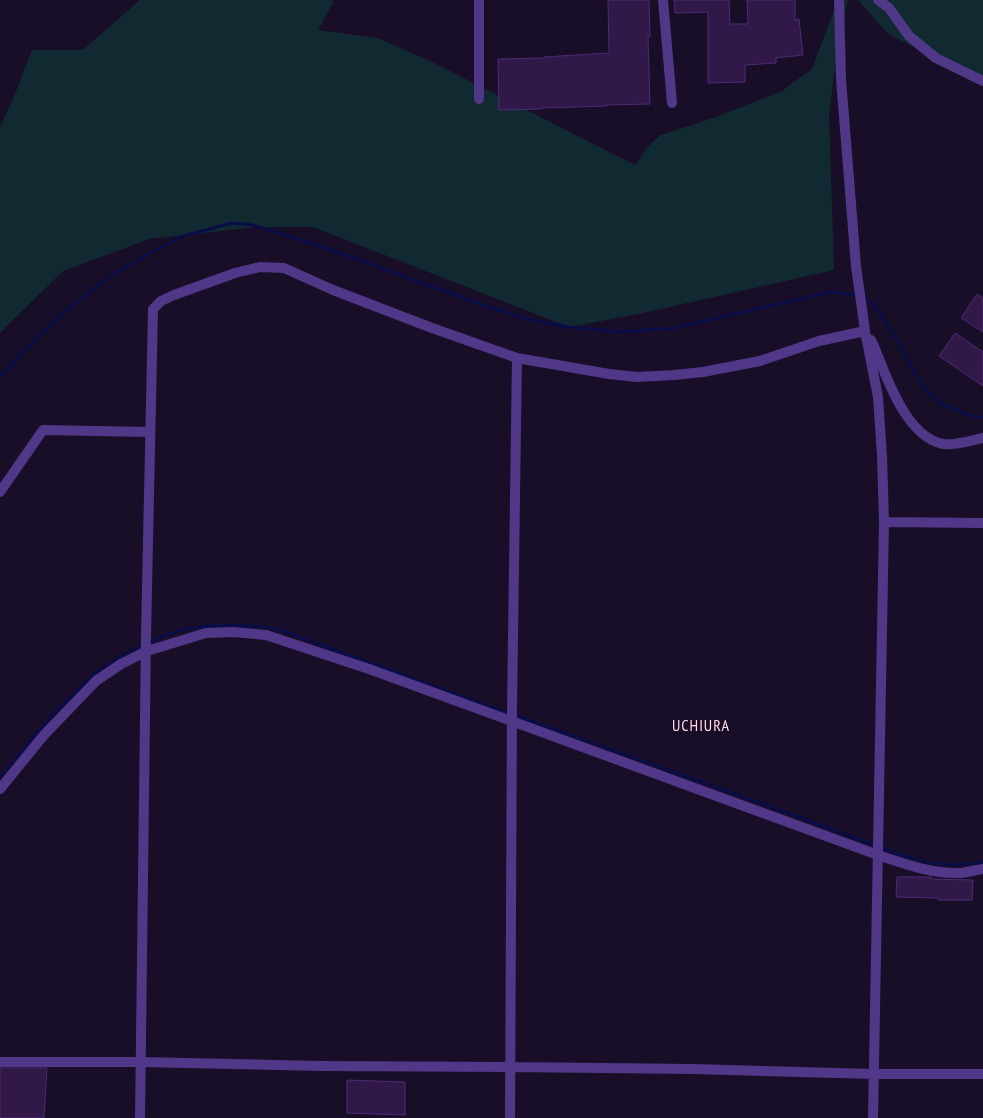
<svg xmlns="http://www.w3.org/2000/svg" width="983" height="1118" font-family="'PT Sans Narrow',sans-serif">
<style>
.green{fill:#112a31}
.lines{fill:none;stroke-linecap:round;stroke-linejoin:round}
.stream{stroke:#080d47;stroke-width:3}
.building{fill:#301949;stroke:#4e2a76}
.street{stroke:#513788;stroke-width:10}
.labels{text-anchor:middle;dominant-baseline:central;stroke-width:3.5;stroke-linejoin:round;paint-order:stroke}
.neighbourhood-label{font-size:16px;letter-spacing:1px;fill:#ffd6e5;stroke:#190e27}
</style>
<rect width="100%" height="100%" fill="#190e27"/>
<path class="green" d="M140,0H329L334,1L318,30L378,38L434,63L621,158L636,165L647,147L661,135L716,117L782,91L812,69L838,0H848L837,52L829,114L834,270L643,313L569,327L313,227H257L149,239L63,271L0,333V127L12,102L32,50H83Z
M858,0H983V84L887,33Z"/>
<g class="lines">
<path class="stream" d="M863,297L876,307L898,342L923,387L942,404L975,417H983
M0,377L29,346L48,327L75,303L113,274L180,237L232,223L253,225L323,247L483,305L527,319L569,327L620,332L674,328L830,292L858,295
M149,643C161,637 179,630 192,628C221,623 250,625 278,629L509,714
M515,715L763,804L901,855L931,863L955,865L983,862
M0,777L55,712L95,673L128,652L144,645"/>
</g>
<path class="building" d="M608,0H649L650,37H648L650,104L607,105V106L542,108V109L499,110L498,59L544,58V57L609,53Z
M674,0H729L730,24H748L747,0H795V20L799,19L803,55L776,58V63L745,65V82L708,83V12L675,13Z
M977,294L983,298V332L961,318Z
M955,333L983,352V386L939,356Z
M897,877H931V879L973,880L972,900H938V898L896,897Z
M0,1068H47L44,1118H0Z
M347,1080L405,1082V1115L347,1113Z"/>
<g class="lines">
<path class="street" d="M663,0L672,103
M839,0L841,79L856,266L865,331L878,397L882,456L884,522L873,1118
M878,0L889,8L909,36L936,58L983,81
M479,99V0
M871,340L874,346C886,376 906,437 943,444C953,446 973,440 983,438
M0,492L43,430L150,432
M884,522L983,523
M0,789L44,735L96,681L121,664L147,651L206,633L233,632L266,635L369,669L878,855C905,864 932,874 961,873C968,872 976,870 983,869
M0,1062H140L322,1066L510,1067L693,1069L874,1074H983
M140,1118L146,636L153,309L161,301L174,295L235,273L260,267L284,268L333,290L432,328L517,358L609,374L637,377L674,375L703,372L760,361L819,341L865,331
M510,1118L512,707L517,358"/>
</g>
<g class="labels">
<g class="neighbourhood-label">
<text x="701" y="725">UCHIURA</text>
</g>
</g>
</svg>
